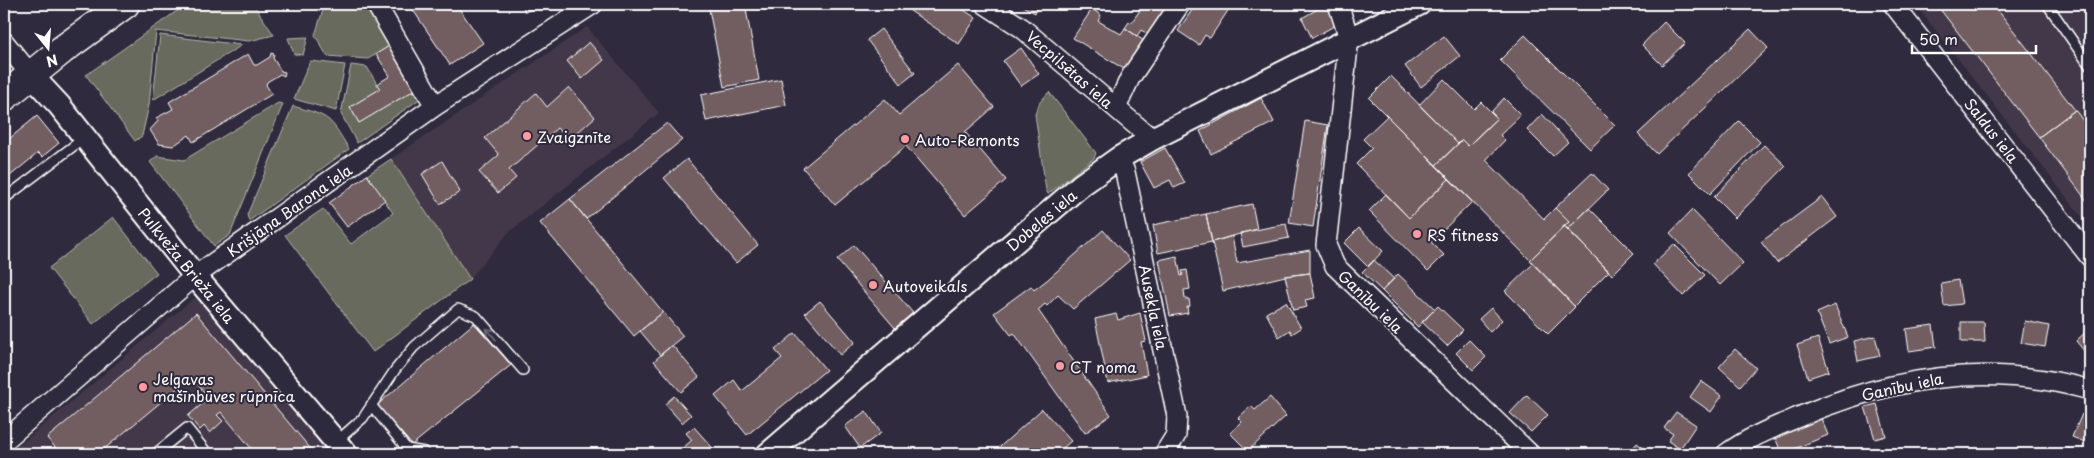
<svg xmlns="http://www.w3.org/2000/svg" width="2094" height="458" font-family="'Playpen Sans',sans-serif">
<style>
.built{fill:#433948}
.green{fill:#686b5d;stroke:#b4b5ae}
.building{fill:#725d60;stroke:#fff}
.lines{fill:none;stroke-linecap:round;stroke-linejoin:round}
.service-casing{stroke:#fff;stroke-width:12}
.minor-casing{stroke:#fff;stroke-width:22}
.tertiary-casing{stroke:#fff;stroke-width:26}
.primary-casing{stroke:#fff;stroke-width:31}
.service{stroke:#2f2a3d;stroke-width:9}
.minor{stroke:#2f2a3d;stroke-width:19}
.tertiary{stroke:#2f2a3d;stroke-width:22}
.primary{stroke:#2f2a3d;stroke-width:28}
.oneway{stroke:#6d6a77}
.poi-dot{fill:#ff9aa2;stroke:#2f2a3d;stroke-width:2}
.labels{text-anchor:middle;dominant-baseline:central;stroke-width:4;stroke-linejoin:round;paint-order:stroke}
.street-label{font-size:15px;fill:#fff;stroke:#2f2a3d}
.poi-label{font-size:15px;fill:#fff;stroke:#2f2a3d;text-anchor:start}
</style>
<rect width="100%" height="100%" fill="#2f2a3d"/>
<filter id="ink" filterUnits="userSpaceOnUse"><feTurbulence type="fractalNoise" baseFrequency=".02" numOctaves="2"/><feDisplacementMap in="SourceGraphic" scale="10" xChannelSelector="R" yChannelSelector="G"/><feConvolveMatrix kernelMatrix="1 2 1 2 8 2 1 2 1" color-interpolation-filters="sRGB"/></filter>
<g filter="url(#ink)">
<path class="built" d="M1915,4H2090V227Z
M587,27L659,113L508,233L470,279L391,159Z
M200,296L341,454H9L193,299Z"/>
<path class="green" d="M187,4H253L274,35L249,41L156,31L149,105L142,136L135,141L86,75Z
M325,4H367L391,45L368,59L327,56L315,35Z
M160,35L242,45L153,100Z
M308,37L303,55L294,54L288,38Z
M310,61L345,65L336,111L294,99Z
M351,65L367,67L380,89L350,107L359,123L416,89L421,98L357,143L341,114Z
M1049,92L1096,153L1094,158L1048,194L1046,190L1035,114L1040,102Z
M278,103L283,104L230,235L214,246L150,162L157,156L184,160Z
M293,106C331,117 329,116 349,149L249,221L247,215Z
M391,159L470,279L373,352L285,235L323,209L351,244L393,213L367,175Z
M113,217L157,273L93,324L49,268Z"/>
<path class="building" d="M409,4H456L483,43L450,65Z
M522,4H545L525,12Z
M708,4H745L759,80L724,87Z
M900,4H955L976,18L959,44Z
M1019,4H1040L1035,13Z
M1150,4H1169L1148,34L1141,30L1137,36L1125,28L1129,22L1131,23L1143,6L1147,8Z
M1196,4H1242L1238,10L1231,6L1210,38L1205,35L1199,45L1178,31Z
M1326,4H1331L1336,25L1312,38L1302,18Z
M1936,4H1993L2075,110L2039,137Z
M1092,9L1101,15L1098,21L1121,34L1125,28L1144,41L1124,69L1073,38Z
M1664,22L1685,43L1662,65L1642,45Z
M881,29L915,73L901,84L867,40Z
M1750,29L1768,48L1657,154L1638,134Z
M1525,35L1615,125L1590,149L1500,60Z
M1444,36L1460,56L1421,87L1405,66Z
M589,42L604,60L582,79L567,61Z
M391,45L416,89L359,123L350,107L380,89L377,84L390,76L376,54Z
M1021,48L1039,74L1021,86L1003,61Z
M271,53L274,54L273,58L281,71L285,72L284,76L280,74L267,82L266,85L272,94L193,142L189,135L173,146L159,144L150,130L158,121L156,118L173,109L169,102L248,54L254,65H257L270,57Z
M958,65L994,107L965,132L1006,180L965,215L906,146L835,205L803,168L885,99L899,115Z
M1391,76L1458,144L1436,165L1369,98Z
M781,79L786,105L706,121L701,95Z
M1444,79L1474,109L1481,102L1497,118L1468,146L1462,140L1458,144L1419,105Z
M569,87L595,117L569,140L557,128L509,170L516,178L498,193L479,172L499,155L485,138L536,93L547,107Z
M1261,98L1274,122L1211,154L1200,131Z
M1504,98L1521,115L1500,135L1505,140L1486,160L1544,219L1555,208L1569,222L1530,260L1436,165L1462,140L1468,146L1497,118L1491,112Z
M2075,110L2090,130V205L2039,137Z
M1542,114L1568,142L1553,156L1527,130Z
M37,116L59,143L42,157L38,153L4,181V143Z
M1387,116L1449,179L1409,218L1356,164L1372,148L1363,139Z
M1305,121L1328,125L1313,227L1289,223Z
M1739,121L1760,142L1710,194L1689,173Z
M667,123L682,140L586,219L570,199Z
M1764,145L1786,166L1735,218L1714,197Z
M1165,148L1185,183L1174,188L1170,180L1154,188L1140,162Z
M687,159L758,245L736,263L664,178Z
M442,161L460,192L440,204L422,174Z
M1592,173L1608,190L1568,229L1564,226L1569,222L1555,208Z
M367,175L385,200L347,227L329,203Z
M1449,179L1472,202L1431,242L1444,255L1428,271L1369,211L1386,194L1409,218Z
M1822,197L1837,217L1777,263L1761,242Z
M570,199L663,312L634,336L540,223Z
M1252,204L1257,229L1212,242L1206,214Z
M1589,208L1634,253L1612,275L1568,229Z
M1692,210L1743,263L1720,285L1670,233Z
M1206,214L1212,242L1158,253L1153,225Z
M1286,224L1289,238L1243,247L1240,233Z
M1564,226L1609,271L1574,306L1530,260Z
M1359,228L1383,251L1368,267L1344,243Z
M1103,230L1130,260L1073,309L1058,295L1047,306L1045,304L1038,310L1111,415L1085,433L1014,333L1011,335L994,313L1031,286L1034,290L1047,280Z
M1232,236L1237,263L1310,250V273L1285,276L1223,291L1212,242Z
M1674,244L1705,275L1683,296L1653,264Z
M854,245L913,313L895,328L837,260Z
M1177,256L1181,276L1183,275L1182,271L1187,270L1190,289L1184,290L1185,299H1189L1190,306L1187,307L1188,313L1170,316L1159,260Z
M1374,260L1394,279L1382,291L1362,272Z
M1533,264L1575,307L1548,334L1505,291Z
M1310,273L1315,298L1305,300L1307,307L1293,310L1285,276Z
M1398,274L1435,309L1418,327L1382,291Z
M1958,280L1962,304L1944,306L1941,283Z
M820,301L855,342L840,355L805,313Z
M1286,302L1301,328L1292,334L1290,330L1279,337L1266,313Z
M1835,305L1848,337L1829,344L1817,313Z
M1438,306L1463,330L1447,346L1422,322Z
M1491,308L1502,320L1490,332L1479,319Z
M663,312L683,336L660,355L640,331Z
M196,313L315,454H256L221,412L217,415L223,421L210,433L204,426L200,430L188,416L209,398L191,377L103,450L106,454H61L47,438Z
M1140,313L1146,341L1141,342L1147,375L1108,383L1095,319L1116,314L1118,320Z
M2025,321L2049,326L2045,347L2021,343Z
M1961,322H1984L1985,342H1961Z
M474,323L511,365L412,445L377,405Z
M1933,325L1936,347L1909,351L1906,329Z
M2090,328V358L2076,341Z
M795,333L826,370L747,435L715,396L734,380L742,391L782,358L775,350Z
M1875,336L1880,356L1858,361L1854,341Z
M1818,338L1829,371L1808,378L1797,345Z
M1469,340L1486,357L1473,370L1456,353Z
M672,345L699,377L681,392L654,361Z
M1735,349L1756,368L1740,386L1719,367Z
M1701,381L1722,396L1711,412L1690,397Z
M1527,395L1548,415L1531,432L1510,413Z
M674,396L691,415L682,423L665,404Z
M1270,397L1286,416L1248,451L1230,433L1242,422L1238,418L1251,406L1255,410Z
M1877,404L1886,436L1875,439L1865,407Z
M1042,409L1071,441L1063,448L1069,454H992Z
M866,411L881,433L860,448L845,426Z
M1676,412L1696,425L1680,449L1668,441L1673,434L1664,428Z
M2082,414L2090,417V444L2072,437Z
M1820,416L1828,435L1782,454L1774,435Z
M694,427L718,454H676L692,440L686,433Z
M1637,443L1651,454H1628Z
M55,447L61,454H39L45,449L48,452Z
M2068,448L2077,454H2064Z"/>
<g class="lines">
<g class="service-casing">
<path id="service" d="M2047,4L2090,66
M4,199L84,138
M371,405L407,449L424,452
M337,441L363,418L395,370L414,347L458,309L476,316L523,370
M155,454L187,428L208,454"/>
</g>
<g class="minor-casing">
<path id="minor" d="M376,4L435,106
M985,4L1022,28L1152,139
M1338,4L1349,38L1326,245L1335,266L1530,454
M1893,4L2090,257
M4,42L31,75
M1116,108L1130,78L1180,4
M1119,158L1125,172L1177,416L1176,435L1164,454
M4,441L195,276L435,106L593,4
M1726,454C1749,437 1775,427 1801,416C1894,376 1991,362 2090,390"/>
</g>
<g class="tertiary-casing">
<path id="tertiary" d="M31,75L59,105L195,276L346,454
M768,454L1081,185L1119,158L1152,139L1419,4"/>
</g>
<g class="primary-casing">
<path id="primary" d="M4,97L62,50L125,4"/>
</g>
<use href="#service" class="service"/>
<use href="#minor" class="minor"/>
<use href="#tertiary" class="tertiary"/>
<use href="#primary" class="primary"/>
</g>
<defs><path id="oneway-shaft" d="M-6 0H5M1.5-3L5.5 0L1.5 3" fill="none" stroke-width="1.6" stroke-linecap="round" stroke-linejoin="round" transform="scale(1.25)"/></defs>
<use class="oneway" href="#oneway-shaft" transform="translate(491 334) rotate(-131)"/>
</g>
<g class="poi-dot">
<circle cx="527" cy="136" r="5"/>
<circle cx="905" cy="139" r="5"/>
<circle cx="1417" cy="234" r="5"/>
<circle cx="873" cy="285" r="5"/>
<circle cx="1060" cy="366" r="5"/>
<circle cx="143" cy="387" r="5"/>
</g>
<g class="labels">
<g class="street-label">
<text transform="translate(1070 69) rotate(41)">Vecpilsētas iela</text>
<text transform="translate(1992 130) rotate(52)">Saldus iela</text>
<text transform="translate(289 210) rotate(-35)">Krišjāņa Barona iela</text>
<text transform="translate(1041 220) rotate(-40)">Dobeles iela</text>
<text transform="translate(187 265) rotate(51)">Pulkveža Brieža iela</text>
<text transform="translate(1371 301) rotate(44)">Ganību iela</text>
<text transform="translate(1154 307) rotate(78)">Ausekļa iela</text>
<text transform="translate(1902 386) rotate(-12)">Ganību iela</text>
</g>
<g class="poi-label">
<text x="537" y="136">Zvaigznīte</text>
<text x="915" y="139">Auto-Remonts</text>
<text x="1427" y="234">RS fitness</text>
<text x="883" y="285">Autoveikals</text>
<text x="1070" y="366">CT noma</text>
<text x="153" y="378">Jelgavas<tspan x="153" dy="17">mašīnbūves rūpnīca</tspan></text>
</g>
</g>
<rect width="2094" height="458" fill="none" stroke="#2f2a3d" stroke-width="20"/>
<rect x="10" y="10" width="2074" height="438" fill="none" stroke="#fff" stroke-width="2" filter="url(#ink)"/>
<g transform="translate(48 48) rotate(163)" stroke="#2f2a3d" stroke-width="4" paint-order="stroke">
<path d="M0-4L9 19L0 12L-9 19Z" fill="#ffffff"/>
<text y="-8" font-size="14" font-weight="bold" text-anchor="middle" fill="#ffffff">N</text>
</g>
<path d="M1912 45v8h124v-8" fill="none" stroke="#ffffff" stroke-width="2.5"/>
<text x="1919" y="45" font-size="15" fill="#ffffff" stroke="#2f2a3d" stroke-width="4" paint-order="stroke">50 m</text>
</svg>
